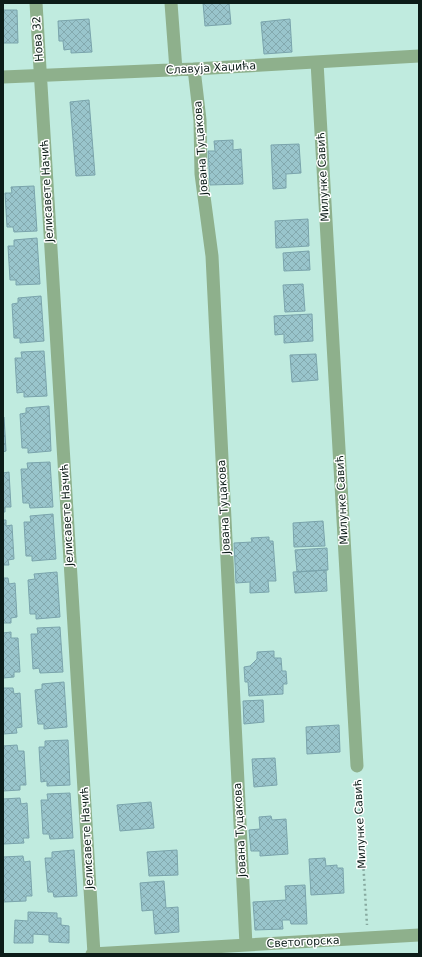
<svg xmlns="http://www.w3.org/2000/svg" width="422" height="957" font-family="'DejaVu Sans',sans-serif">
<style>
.building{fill:url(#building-cross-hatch);stroke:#7aa4ac}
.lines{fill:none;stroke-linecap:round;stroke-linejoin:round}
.path{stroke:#87aaa0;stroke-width:2.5;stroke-dasharray:2 3;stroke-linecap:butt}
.minor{stroke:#8eb08c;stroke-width:13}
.labels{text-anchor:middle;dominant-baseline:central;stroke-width:3;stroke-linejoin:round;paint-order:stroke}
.street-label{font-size:11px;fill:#0c1c18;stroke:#fff}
</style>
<defs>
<pattern id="building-cross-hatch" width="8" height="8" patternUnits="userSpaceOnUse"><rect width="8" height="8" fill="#99c5cc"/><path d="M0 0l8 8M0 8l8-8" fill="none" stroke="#83a9ae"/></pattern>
</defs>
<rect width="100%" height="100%" fill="#c0ebdf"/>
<path class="building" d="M203,3H229L231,24L205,26Z
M3,10H17L18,43H3Z
M89,19L92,52L71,53V49L64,50L63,41H59L58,21Z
M290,19L292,52L264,54L261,22Z
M89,100L95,175L76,176L70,102Z
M233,140V150L241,149L243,184L210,185L208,151H215L214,141Z
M299,144L301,173L286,174V188L273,189L271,145Z
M34,186L37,231L14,232L13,227H7L5,193H12L11,187Z
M308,219L309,246L276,248L275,221Z
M37,238L40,284L16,285V280H10L8,246H14V240Z
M309,251L310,270L284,271L283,253Z
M303,284L305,311L285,312L283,285Z
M41,296L44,341L20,343V338H14L12,304L18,303V298Z
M312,314L313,341L284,343V334L275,335L274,316Z
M44,351L47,396L24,397V392L17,393L15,358H22L21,352Z
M316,354L318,380L292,382L290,355Z
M49,406L51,451L28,453V448H22L20,414L26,413V408Z
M3,417H4L6,451L3,452Z
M50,462L53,507L30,508L29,503H23L21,469H28L27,463Z
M9,472L11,507H5V512H3V473Z
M53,514L56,559L32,561V556H26L24,522H31L30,516Z
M3,520H6V526L12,525L14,559L8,560L9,565H3Z
M323,521L325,546L294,547L293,523Z
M269,537V541H273L276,581H268L269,592L250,593V582L236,583L234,543L252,542L251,538Z
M327,548L328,570L297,572L295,550Z
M326,570L327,591L295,593L293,572Z
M57,572L60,617L36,619V614H30L28,580L35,579L34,574Z
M3,578H8L9,584L15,583L17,617L11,618V623H3Z
M60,627L63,672L40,673L39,668L33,669L31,634H38L37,628Z
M11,632V638H18L20,672H14V677L3,678V633Z
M274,651V658H281L282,671H286L287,684H283V694L249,696L248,682H245L244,667L250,666L257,659V652Z
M64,682L67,727L44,729V724H38L35,690L42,689V684Z
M3,688H13L14,694L20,693L22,727L16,728L17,733L3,734Z
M263,700L264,722L244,724L243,701Z
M339,725L340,752L307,754L306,727Z
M68,740L70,785L47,786V781L41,782L39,747H45V741Z
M17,745L18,751H24L26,785H20V790L3,791V746Z
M275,758L277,785L254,787L252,759Z
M70,793L73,838L50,839L49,834H43L41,800H48L47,794Z
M20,798L21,804L27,803L29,838H23L24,843L3,844V799Z
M151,802L154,828L120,831L117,805Z
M271,816L272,820L286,819L288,854L260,856V851H251L249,830L260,829L259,817Z
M74,850L77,896L54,897L53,892H48L45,858H52V852Z
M177,850L178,875L149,876L147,852Z
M23,856L24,862L30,861L32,896H26V901L3,902V857Z
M325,858L326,866L337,865V868H343L344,893L311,895L309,859Z
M164,881L166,908L178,907L179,932L155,934L153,910L142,911L140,883Z
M305,885L307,924H291L290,920H282L283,929L255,930L253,902L286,900L285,886Z
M28,912L57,913V918H61V925L69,926V943L49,942V935L33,934V943H14L15,920L28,921Z"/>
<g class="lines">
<path class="path" d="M358,779L367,925"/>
<path class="minor" d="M36,3L94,954
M171,3L176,70
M317,62L357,766
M194,69L200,120L201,174L212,256L246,945
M3,77L194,69L419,56
M92,954L419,935"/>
</g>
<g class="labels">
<g class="street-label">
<text transform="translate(38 39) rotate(-94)">Нова 32</text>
<text transform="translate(211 68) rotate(-3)">Славуја Хаџића</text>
<text transform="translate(201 148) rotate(-94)">Јована Туцакова</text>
<text transform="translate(323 177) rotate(-93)">Милунке Савић</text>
<text transform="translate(47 191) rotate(-93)">Јелисавете Начић</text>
<text transform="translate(342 500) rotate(-93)">Милунке Савић</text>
<text transform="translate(224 507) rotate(-93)">Јована Туцакова</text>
<text transform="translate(67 515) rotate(-93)">Јелисавете Начић</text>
<text transform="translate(360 824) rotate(-93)">Милунке Савић</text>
<text transform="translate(240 830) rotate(-93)">Јована Туцакова</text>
<text transform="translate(87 838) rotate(-93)">Јелисавете Начић</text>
<text transform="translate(303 942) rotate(-3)">Светогорска</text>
</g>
</g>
<rect width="422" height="957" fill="none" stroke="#0c1c18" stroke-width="8"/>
</svg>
